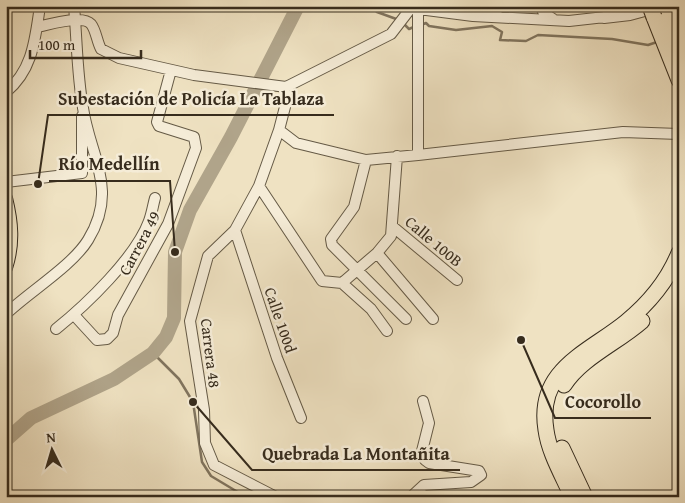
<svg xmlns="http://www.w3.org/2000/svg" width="685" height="503" font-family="'Gentium Book Plus',serif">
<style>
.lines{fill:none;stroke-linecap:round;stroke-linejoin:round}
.stream{stroke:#80745e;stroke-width:2.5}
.river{stroke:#b0a48a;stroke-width:14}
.minor-casing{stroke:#655a46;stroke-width:12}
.major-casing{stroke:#372c1d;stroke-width:14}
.highway-casing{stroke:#372c1d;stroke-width:17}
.minor{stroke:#f5ecd7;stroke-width:10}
.major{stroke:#efe2c2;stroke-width:12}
.highway{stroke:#efe2c2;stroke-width:15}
.highway-bridge-casing{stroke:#372c1d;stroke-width:17;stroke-linecap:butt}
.highway-bridge{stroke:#efe2c2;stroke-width:15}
.labels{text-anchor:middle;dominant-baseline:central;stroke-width:5;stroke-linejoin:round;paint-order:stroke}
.street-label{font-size:16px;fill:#372c1d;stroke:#f5ecd7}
.leader{fill:none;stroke:#372c1d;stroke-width:2}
.callout-dot{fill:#372c1d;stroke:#f5ecd7;stroke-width:2}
.callout-label{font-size:18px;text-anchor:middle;font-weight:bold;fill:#372c1d;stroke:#f5ecd7;stroke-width:5;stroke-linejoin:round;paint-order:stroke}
</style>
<rect width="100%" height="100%" fill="#efe2c2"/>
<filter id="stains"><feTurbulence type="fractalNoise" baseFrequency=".004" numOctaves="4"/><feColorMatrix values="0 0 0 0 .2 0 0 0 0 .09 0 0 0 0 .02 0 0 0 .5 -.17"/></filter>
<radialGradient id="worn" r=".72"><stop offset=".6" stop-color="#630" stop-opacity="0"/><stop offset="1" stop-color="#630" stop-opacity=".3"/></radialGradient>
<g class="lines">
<path class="stream" d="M370,6L377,12L399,20
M403,23L409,29L416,26
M421,25L426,23L429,26L456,30L492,26L502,32L500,40L526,41L538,35L612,39L648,45L657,42
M153,353L179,379L193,402L202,462L211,476L246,497"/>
<path class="river" d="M6,440L31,418L114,379L153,353L166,337L174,318L175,252L190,210L231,137L298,6"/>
<g class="minor-casing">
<path id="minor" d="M540,6L544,13L553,19
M418,9V155L623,132L679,134
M484,14L504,6
M604,18L630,15L656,8
M37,27C48,25 82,14 91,24C96,30 97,42 101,49L119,58L194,75L286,87L391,34L411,8L473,16L569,21L605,17L616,6
M6,92C33,70 35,39 40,6
M279,130L296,143L366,160L418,155
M366,160L354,207L331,239L332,245L406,319
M6,182L82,173V116
M259,186L322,281L342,283L377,253L391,236L397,156
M392,226L457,280
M235,230L277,358L301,418
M377,253L433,319
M342,283L371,309L387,331
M6,314C29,292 72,266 88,240C119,190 90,156 83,108C77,75 77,40 74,6
M74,315L97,340L107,339L113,333L118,315L168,224L196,148L194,137L159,126L157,122L171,70
M56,329C86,305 136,257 149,221C152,213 153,205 155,198
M276,497L214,465L205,443L204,410L190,321L208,256L235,230L259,186L279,130L286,103V87
M411,497L424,485L471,482L481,475L479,471L429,463L425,460L422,451L429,423L423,401"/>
</g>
<g class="major-casing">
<path id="major" d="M6,198C12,222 14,244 6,268"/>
</g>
<g class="highway-casing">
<path id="highway" d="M663,6L679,46
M654,17L679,80
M564,385C581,358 617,343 642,321
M562,448L585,497
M572,497C563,476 549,453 546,430C536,369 588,353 626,322C648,304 668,280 679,253"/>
</g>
<use href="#minor" class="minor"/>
<use href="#major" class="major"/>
<use href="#highway" class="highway"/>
<g class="highway-bridge-casing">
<path id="highway-bridge" d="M650,6L654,17"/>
</g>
<use href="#highway-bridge" class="highway-bridge"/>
</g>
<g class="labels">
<g class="street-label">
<text transform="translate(434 241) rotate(40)">Calle 100B</text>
<text transform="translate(139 243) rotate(-62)">Carrera 49</text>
<text transform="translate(281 320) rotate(71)">Calle 100d</text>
<text transform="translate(211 353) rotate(83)">Carrera 48</text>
</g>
</g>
<path class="leader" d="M38 184L48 115H334M175 252L170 181H49M521 340L555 418H651M193 402L252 470H460"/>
<g class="callout-dot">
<circle cx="38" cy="184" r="5"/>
<circle cx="175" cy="252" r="5"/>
<circle cx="521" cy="340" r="5"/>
<circle cx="193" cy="402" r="5"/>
</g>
<g class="callout-label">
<text x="191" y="105">Subestación de Policía La Tablaza</text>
<text x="109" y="170">Río Medellín</text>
<text x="603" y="408">Cocorollo</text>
<text x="356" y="460">Quebrada La Montañita</text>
</g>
<rect width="685" height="503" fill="none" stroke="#efe2c2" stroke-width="25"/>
<rect x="8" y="8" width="670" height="488" fill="none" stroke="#372c1d" stroke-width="2.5"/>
<rect x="12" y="12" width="660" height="478" fill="none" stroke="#372c1d"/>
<g transform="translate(52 450) rotate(355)" stroke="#f5ecd7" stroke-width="4" paint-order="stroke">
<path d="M0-4L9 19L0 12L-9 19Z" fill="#372c1d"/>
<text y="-8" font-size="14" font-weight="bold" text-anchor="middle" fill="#372c1d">N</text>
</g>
<path d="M30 50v8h111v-8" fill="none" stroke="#372c1d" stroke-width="2.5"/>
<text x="38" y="50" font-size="15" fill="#372c1d" stroke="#f5ecd7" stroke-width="4" paint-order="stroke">100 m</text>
<rect width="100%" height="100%" filter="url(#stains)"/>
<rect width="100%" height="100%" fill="url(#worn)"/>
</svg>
